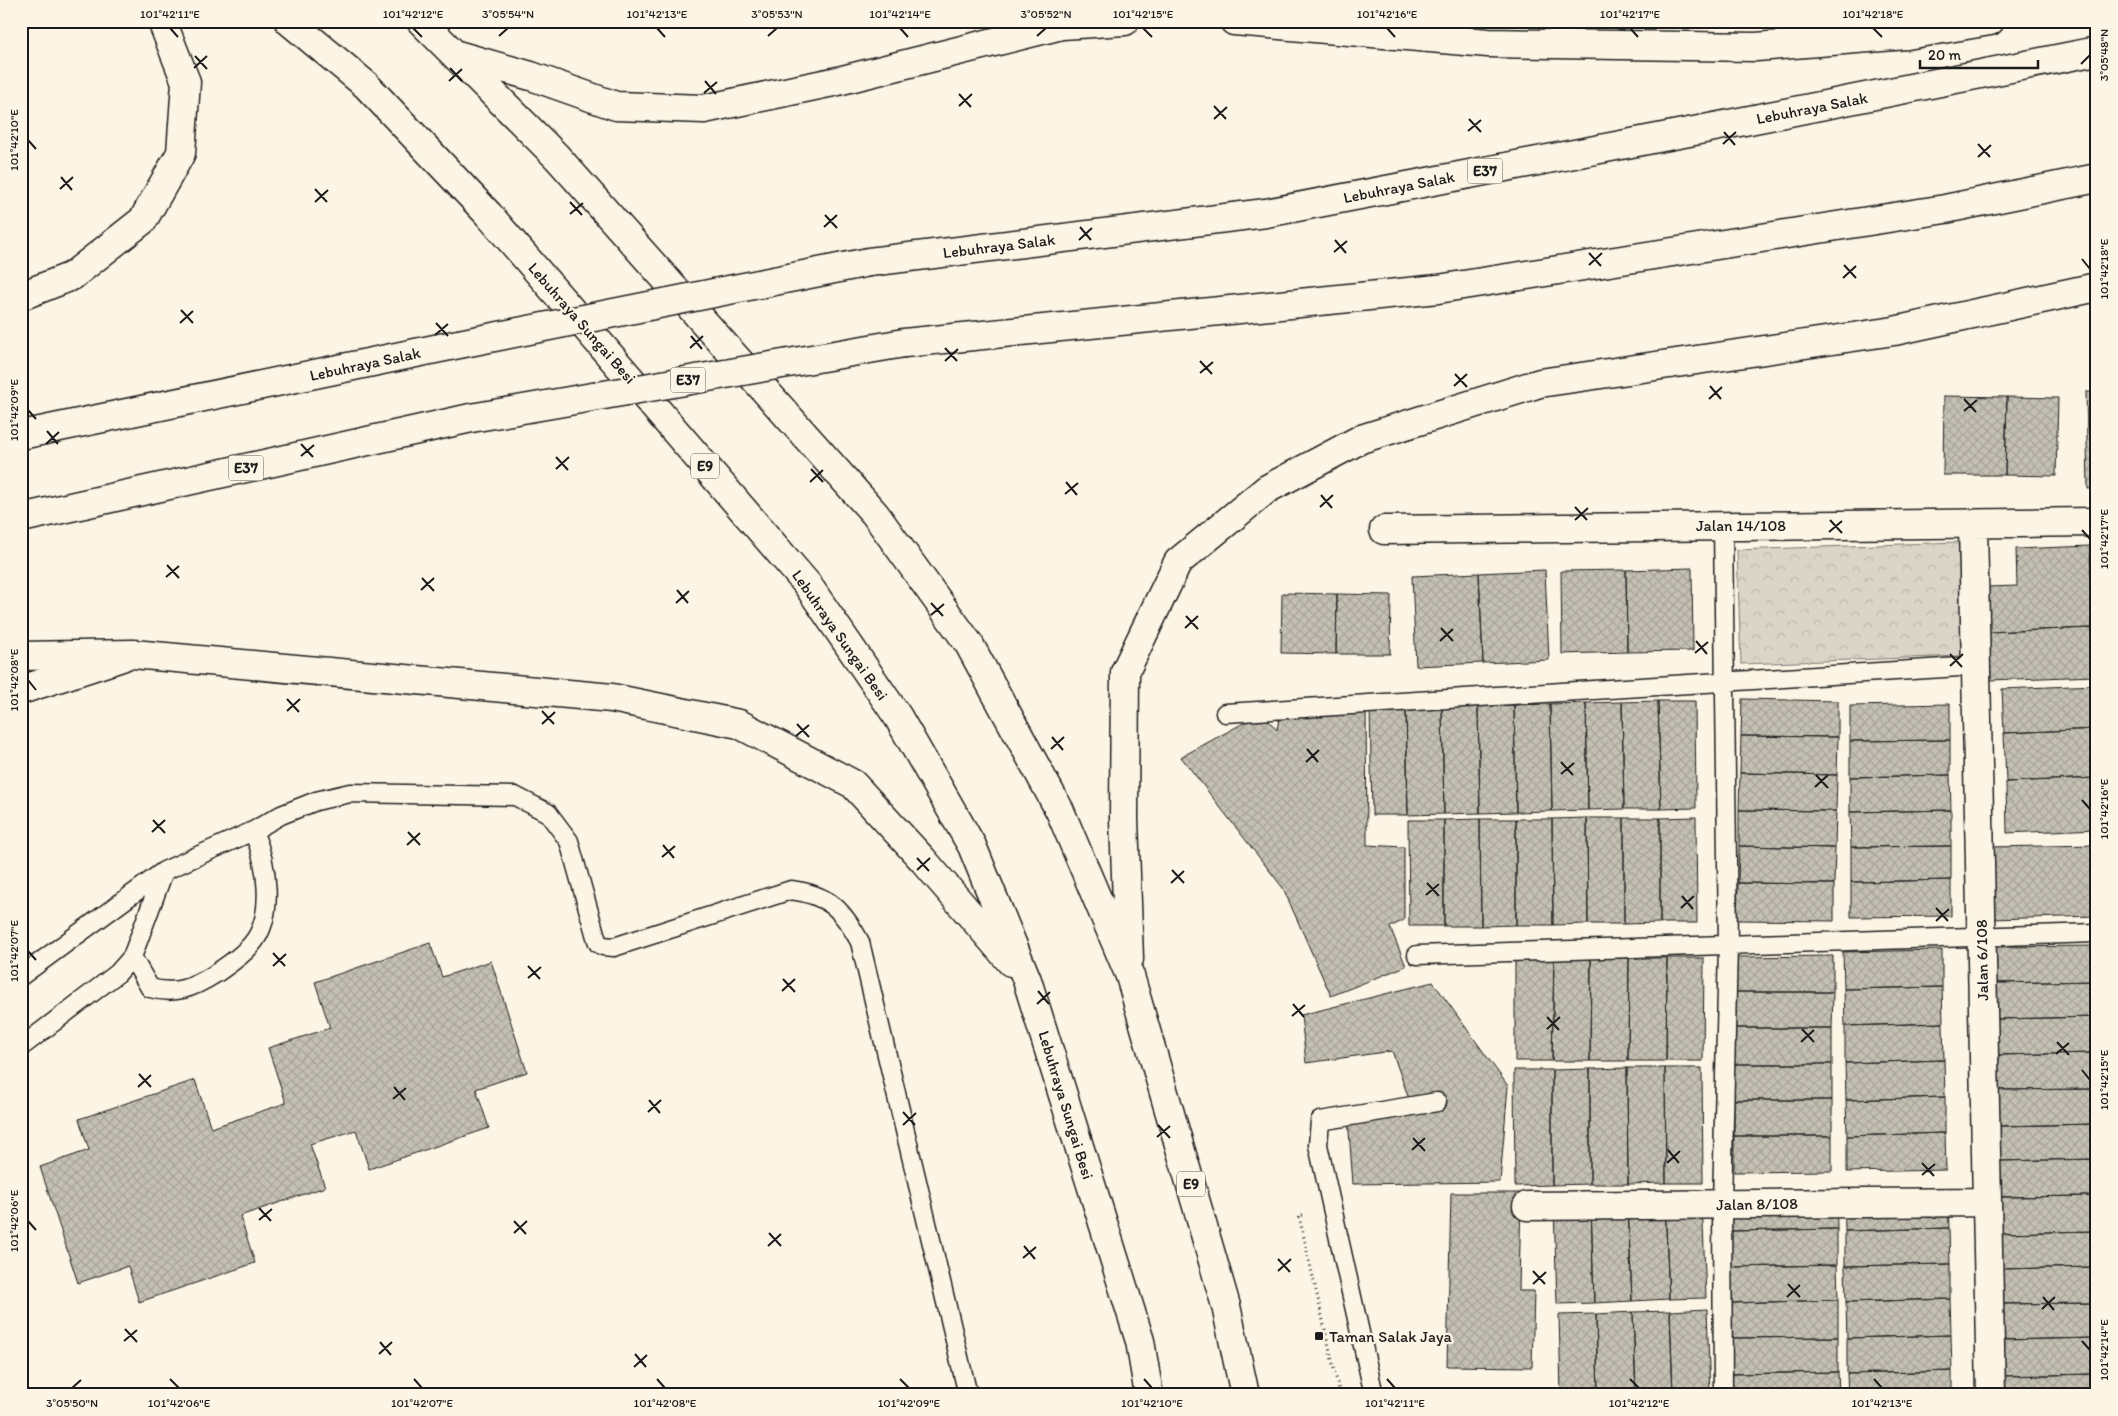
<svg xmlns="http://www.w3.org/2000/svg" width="2118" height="1416" font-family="Itim,sans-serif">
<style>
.park{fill:url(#park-crowns);stroke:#7c7872}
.building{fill:url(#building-cross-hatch);stroke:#1c1c1c}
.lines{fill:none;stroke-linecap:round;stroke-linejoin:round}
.lane-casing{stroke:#1c1c1c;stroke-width:21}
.street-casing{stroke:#1c1c1c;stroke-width:31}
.secondary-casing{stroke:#1c1c1c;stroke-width:31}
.highway-casing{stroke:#1c1c1c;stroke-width:31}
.path{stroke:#1c1c1c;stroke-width:3;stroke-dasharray:1 4;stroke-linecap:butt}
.lane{stroke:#fcf5e5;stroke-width:18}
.street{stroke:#fcf5e5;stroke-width:28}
.secondary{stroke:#fcf5e5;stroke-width:28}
.highway{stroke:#fcf5e5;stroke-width:28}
.highway-bridge-casing{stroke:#1c1c1c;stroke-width:31;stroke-linecap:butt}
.highway-bridge{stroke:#fcf5e5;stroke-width:28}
.ticks{fill:none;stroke:#1c1c1c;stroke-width:2}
.poi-dot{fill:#1c1c1c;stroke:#fcf5e5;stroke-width:2}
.labels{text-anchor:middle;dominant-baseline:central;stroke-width:4.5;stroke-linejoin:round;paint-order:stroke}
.shield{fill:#fcf5e5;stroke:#5f5d58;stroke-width:1}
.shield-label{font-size:15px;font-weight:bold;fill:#1c1c1c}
.street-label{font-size:16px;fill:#1c1c1c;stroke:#fcf5e5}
.poi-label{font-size:16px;fill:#1c1c1c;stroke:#fcf5e5;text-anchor:start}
.neatline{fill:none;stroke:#1c1c1c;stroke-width:2}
.ticks-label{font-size:12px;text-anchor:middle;fill:#1c1c1c}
</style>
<defs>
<pattern id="park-crowns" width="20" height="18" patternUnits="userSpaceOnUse" patternTransform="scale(1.25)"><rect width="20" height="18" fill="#dbd5c8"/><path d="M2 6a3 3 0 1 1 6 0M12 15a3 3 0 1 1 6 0" fill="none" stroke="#bbb6ab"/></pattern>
<pattern id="building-cross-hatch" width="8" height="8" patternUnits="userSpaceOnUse" patternTransform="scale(1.25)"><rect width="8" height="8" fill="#c4c0b3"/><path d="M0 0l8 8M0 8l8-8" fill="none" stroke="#a8a499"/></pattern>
</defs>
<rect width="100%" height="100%" fill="#fcf5e5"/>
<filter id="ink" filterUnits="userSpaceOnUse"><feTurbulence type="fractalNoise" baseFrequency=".02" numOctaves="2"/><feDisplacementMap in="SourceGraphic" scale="10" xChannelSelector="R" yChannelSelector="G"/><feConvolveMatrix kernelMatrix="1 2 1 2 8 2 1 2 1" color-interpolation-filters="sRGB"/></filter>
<g filter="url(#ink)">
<path class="park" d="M1959,542L1962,656L1741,664L1737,550Z"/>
<path class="building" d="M2086,392H2097V488L2088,489Z
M1944,396L2007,397L2005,475H1943Z
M2007,397L2058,398L2056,476L2005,475Z
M2090,546L2092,628L1988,632L1986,587L2017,586L2016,549Z
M1692,568L1693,651L1627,652L1626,570Z
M1545,570L1549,660L1483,663L1479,573Z
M1626,570L1627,652L1562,654L1561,571Z
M1479,573L1483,663L1416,666L1412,576Z
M1282,593L1337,594L1336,654L1281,653Z
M1337,594L1391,595L1390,654H1336Z
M2092,628L2094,676L1990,680L1988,632Z
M2095,685L2097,729L2004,733L2002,689Z
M1742,699L1838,701V737L1741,736Z
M1658,701L1661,809H1624L1622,702Z
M1658,701H1695L1696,808L1661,809Z
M1622,702L1624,809L1588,810L1586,703Z
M1586,703L1588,810L1552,811L1550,704Z
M1550,704L1552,811L1516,812L1514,705Z
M1950,704V740L1850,741V706Z
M1514,705L1516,812L1480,813L1478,706Z
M1478,706L1480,813L1444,814L1442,707Z
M1406,707L1408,815H1372L1370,708Z
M1406,707H1442L1444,814L1408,815Z
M1366,709L1367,845L1404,847V920L1390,927L1406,966L1331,996L1283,888L1181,757L1262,713L1277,730L1280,713Z
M2097,729V778L2006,782L2004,733Z
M1741,736L1838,737L1837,775L1740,773Z
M1950,740V775L1850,777V741Z
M1740,773L1837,775L1836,811L1739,810Z
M1950,775L1951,810L1850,812V777Z
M2097,778V829L2007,833L2006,782Z
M1739,810L1836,811L1835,848L1739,846Z
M1951,810V846L1851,847L1850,812Z
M1696,817L1697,923H1660V818Z
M1587,818H1624V924H1588Z
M1587,818L1588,924L1553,925L1552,819Z
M1624,818H1660V923L1624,924Z
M1480,819H1516V925L1481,926Z
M1480,819L1481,926H1444V820Z
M1516,819H1552L1553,925H1516Z
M1408,820H1444V926H1409Z
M2097,845V916L1991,919L1990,847Z
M1739,846L1835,848L1834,884L1738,883Z
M1951,846V880L1851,882V847Z
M1951,880V916L1851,917V882Z
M1738,883L1834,884V921L1737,920Z
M430,943L442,977L491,961L527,1072L476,1089L489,1128L369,1169L356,1130L310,1144L325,1187L240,1216L255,1263L139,1302L128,1266L78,1283L40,1167L89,1150L79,1119L195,1080L211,1128L286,1103L268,1048L330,1028L315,982Z
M2095,946L2096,981L1996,983V947Z
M1942,950V987L1844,989L1843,952Z
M1833,956V992H1735L1734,957Z
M1515,957L1554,958L1552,1061H1515Z
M1554,958H1591L1590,1061H1552Z
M1591,958H1629L1628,1061H1590Z
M1629,958H1667L1666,1061H1628Z
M1667,958H1704L1703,1061H1666Z
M2096,981L2097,1017L1996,1019V983Z
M1433,982L1508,1086L1500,1182L1353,1184L1348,1118L1414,1113L1392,1051L1306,1063L1301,1015Z
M1942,987L1943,1023L1845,1026L1844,989Z
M1735,992H1833L1832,1028H1734Z
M2097,1017L2096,1053L1997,1055L1996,1019Z
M1943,1023L1944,1060L1845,1063V1026Z
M1734,1028H1832V1064H1734Z
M2096,1053L2097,1089L1997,1090V1055Z
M1944,1060L1945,1097L1846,1100L1845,1063Z
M1734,1064H1832V1100H1734Z
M1627,1068H1665L1666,1183L1628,1184Z
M1627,1068L1628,1184H1590V1069Z
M1665,1068H1702L1703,1183H1666Z
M1590,1069V1184L1552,1185V1070Z
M1514,1070H1552V1185L1515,1186Z
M2097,1089V1124L1998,1126L1997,1090Z
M1945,1097V1133L1847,1136L1846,1100Z
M1734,1100H1832V1136H1734Z
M2097,1124V1159L1998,1161V1126Z
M1945,1133L1946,1170L1847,1172V1136Z
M1734,1136H1832V1171L1734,1172Z
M2097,1159V1196L1998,1197V1161Z
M1948,1192L1949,1228L1845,1231L1844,1195Z
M1451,1193H1521L1519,1291H1534L1532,1367L1447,1366Z
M1836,1193L1837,1229L1730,1231L1729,1195Z
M2097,1196V1231L1999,1233L1998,1197Z
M1702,1201L1706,1298L1669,1299L1665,1203Z
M1665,1203L1669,1299L1632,1301L1628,1205Z
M1628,1205L1632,1301L1594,1303L1591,1206Z
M1591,1206L1594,1303L1557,1304L1554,1208Z
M1949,1228L1950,1264L1845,1266V1231Z
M1837,1229V1265L1730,1267V1231Z
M2097,1231V1267L1999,1269V1233Z
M1950,1264V1299L1846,1302L1845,1266Z
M1837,1265L1838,1300L1731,1303L1730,1267Z
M2097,1267V1303L1999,1304V1269Z
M1950,1299L1951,1335L1847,1338L1846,1302Z
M1838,1300V1337L1731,1338V1303Z
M2097,1303V1338L2000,1340L1999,1304Z
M1707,1309L1710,1395H1673L1670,1311Z
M1670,1311L1673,1395H1636L1633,1312Z
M1633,1312L1636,1395H1598L1596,1314Z
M1596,1314L1598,1395H1561L1559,1315Z
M1951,1335L1952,1371L1847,1374V1338Z
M1838,1337V1372L1732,1374L1731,1338Z
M2097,1338V1374L2000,1376V1340Z
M1952,1371V1395H1848L1847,1374Z
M1838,1372L1839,1395H1732V1374Z
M2097,1374V1395H2000V1376Z"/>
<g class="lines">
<g class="lane-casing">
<path id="lane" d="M1723,525L1728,945L1722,1205L1723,1395
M1225,713L1976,666
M1417,955L2097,933
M132,957L150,988C175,995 193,988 215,974C228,965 241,957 251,945C276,917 267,862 253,831
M21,976L164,871L253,831L281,815L316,801L350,793L515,796L548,813L569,841L596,937L598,943L603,946L614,947L791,890C829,895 842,909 860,942L968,1395
M21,1047L118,973L132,957L164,871
M1374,1395L1318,1145L1320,1121L1437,1102"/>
</g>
<g class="street-casing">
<path id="street" d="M1973,525L1991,1395
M1384,530L2097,522
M1527,1206L1987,1202"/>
</g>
<g class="secondary-casing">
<path id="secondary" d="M21,690L122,657"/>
</g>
<g class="highway-casing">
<path id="highway" d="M289,21L366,85L489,215L807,584L898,717L972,846L1027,980L1140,1341L1149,1395
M421,21L557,157L875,514L969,644L1060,811L1130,976L1226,1306L1245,1395
M1234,21L1488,43L1756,47L1907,35L1990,21
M457,55L531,76L616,106L704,109L838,81L1062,25L1125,21
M869,262L1266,213L1689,132L2097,51
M21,296L72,276L143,220L181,153L186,82L162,21
M904,343L1438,289L1945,209L2097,178
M21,435L459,344
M21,518L471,418
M21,656L133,654L612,698L739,724L853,784L924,861L1011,962
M1129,959L1124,819L1125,672L1178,562L1267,489L1361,439L1540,383L1894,331L2097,287"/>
</g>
<path class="path" d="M1303,1215L1299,1216L1340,1395"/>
<use href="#lane" class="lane"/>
<use href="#street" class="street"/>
<use href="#secondary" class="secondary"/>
<use href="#highway" class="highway"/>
<g class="highway-bridge-casing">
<path id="highway-bridge" d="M459,344L869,262
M471,418L904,343"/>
</g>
<use href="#highway-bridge" class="highway-bridge"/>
</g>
</g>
<path class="ticks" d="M170,28L178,37M413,28L422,37M657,28L665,37M900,28L908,37M1143,28L1152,37M1387,28L1395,37M1630,28L1638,37M1873,28L1882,37M499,36L508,28M768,36L777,28M1037,36L1046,28M195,56L207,69M2081,64L2090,55M194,68L207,56M450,68L462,81M449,81L462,69M705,81L716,94M704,93L717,82M959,94L971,107M959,106L972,94M1214,106L1226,119M1214,119L1227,107M1469,119L1481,132M1468,131L1481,120M1724,132L1735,145M28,140L36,149M1723,144L1736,132M1978,144L1990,157M1978,157L1991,145M61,177L72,190M60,189L73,177M315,189L327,202M315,202L328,190M570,202L582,215M570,214L583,203M825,215L837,228M824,227L837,215M1080,227L1091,240M1079,240L1092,228M1335,240L1346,253M1334,252L1347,241M1589,253L1601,266M2082,259L2090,269M1589,265L1602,253M1844,265L1856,278M1843,278L1856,266M181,310L193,323M180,323L193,311M436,323L448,336M435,335L448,324M691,336L702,349M690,348L703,336M945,348L957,361M945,361L958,349M1200,361L1212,374M1200,373L1213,362M1455,374L1467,387M1454,386L1467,374M1710,386L1721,399M1709,399L1722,387M1964,399L1976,412M28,410L36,419M1964,411L1977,400M47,431L58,444M46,444L59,432M301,444L313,457M301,456L314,445M556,457L568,470M556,469L569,457M811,469L823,482M810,482L823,470M1066,482L1077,495M1065,494L1078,483M1321,495L1332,508M1320,507L1333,495M1575,507L1587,520M1575,520L1588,508M1830,520L1842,533M2082,530L2090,539M1829,532L1842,521M167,565L179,578M166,577L179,566M422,578L434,591M421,590L434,578M677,590L688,603M676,603L689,591M931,603L943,616M931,615L944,604M1186,616L1198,629M1185,628L1198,616M1441,628L1453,641M1440,641L1453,629M1696,641L1707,654M1695,653L1708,642M1950,654L1962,667M1950,666L1963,654M28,680L36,690M287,699L299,712M287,711L300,699M542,711L554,724M542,724L555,712M797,724L809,737M796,736L809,725M1052,737L1063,750M1051,749L1064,737M1307,749L1318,762M1306,762L1319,750M1561,762L1573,775M1561,774L1574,763M1816,775L1828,788M1815,787L1828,775M2082,800L2090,809M153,820L165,833M152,832L165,820M408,832L420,845M407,845L420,833M663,845L674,858M662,857L675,846M917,858L929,871M917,870L930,858M1172,870L1184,883M1171,883L1184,871M1427,883L1439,896M1426,895L1439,884M1682,896L1693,909M1681,908L1694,896M1936,908L1948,921M1936,921L1949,909M28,951L36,960M273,953L285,966M273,966L286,954M528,966L540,979M528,978L541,967M783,979L795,992M782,991L795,979M1038,991L1049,1004M1037,1004L1050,992M1293,1004L1304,1017M1292,1016L1305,1005M1547,1017L1559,1030M1547,1029L1560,1017M1802,1029L1814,1042M1801,1042L1814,1030M2057,1042L2069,1055M2056,1054L2069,1043M2082,1070L2090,1080M139,1074L151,1087M138,1087L151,1075M394,1087L405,1100M393,1099L406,1088M649,1100L660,1113M648,1112L661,1100M903,1112L915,1125M903,1125L916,1113M1158,1125L1170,1138M1157,1137L1170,1126M1413,1138L1425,1151M1412,1150L1425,1138M1668,1150L1679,1163M1667,1163L1680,1151M1922,1163L1934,1176M1922,1175L1935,1164M259,1208L271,1221M259,1220L272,1209M28,1221L36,1230M514,1221L526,1234M514,1233L527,1221M769,1233L781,1246M768,1246L781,1234M1024,1246L1035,1259M1023,1258L1036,1247M1278,1259L1290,1272M1278,1271L1291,1259M1533,1271L1545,1284M1533,1284L1546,1272M1788,1284L1800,1297M1787,1297L1800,1285M2043,1297L2054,1310M2042,1309L2055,1297M125,1329L137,1342M124,1341L137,1330M2082,1341L2090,1350M380,1342L391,1355M379,1354L392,1342M635,1354L646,1367M634,1367L647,1355M170,1379L179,1388M414,1379L422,1388M657,1379L665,1388M900,1379L909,1388M1144,1379L1152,1388M1387,1379L1395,1388M1630,1379L1639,1388M1874,1379L1882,1388M72,1388L81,1380"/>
<rect class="poi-dot" x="1314" y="1331" width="10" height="10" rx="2.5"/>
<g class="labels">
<g class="shield">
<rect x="1467.5" y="158.5" width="35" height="25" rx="4"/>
<rect x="670.5" y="367.5" width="35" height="25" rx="4"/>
<rect x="691" y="453.5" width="28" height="25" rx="4"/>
<rect x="228.5" y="455.5" width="35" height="25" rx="4"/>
<rect x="1177" y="1171.5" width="28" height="25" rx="4"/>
</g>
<g class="shield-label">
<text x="1485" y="171">E37</text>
<text x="688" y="380">E37</text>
<text x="705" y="466">E9</text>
<text x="246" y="468">E37</text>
<text x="1191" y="1184">E9</text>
</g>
<g class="street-label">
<text transform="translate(1812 108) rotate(-11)">Lebuhraya Salak</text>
<text transform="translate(1399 187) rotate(-11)">Lebuhraya Salak</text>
<text transform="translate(999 246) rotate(-7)">Lebuhraya Salak</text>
<text transform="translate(582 323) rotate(49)">Lebuhraya Sungai Besi</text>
<text transform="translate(365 364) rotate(-12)">Lebuhraya Salak</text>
<text x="1741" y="525">Jalan 14/108</text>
<text transform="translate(840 635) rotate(55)">Lebuhraya Sungai Besi</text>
<text transform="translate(1982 960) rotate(-91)">Jalan 6/108</text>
<text transform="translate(1066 1105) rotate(73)">Lebuhraya Sungai Besi</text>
<text transform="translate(1757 1204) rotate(-1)">Jalan 8/108</text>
</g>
<g class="poi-label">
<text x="1329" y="1336">Taman Salak Jaya</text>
</g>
</g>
<rect width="2118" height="1416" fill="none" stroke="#fcf5e5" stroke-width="55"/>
<path d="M1920 60v8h118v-8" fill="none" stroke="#1c1c1c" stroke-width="2.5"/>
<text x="1928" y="60" font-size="15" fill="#1c1c1c" stroke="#fcf5e5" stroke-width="4" paint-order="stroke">20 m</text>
<rect x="28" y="28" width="2062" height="1360" class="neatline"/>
<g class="ticks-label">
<text x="170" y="18">101°42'11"E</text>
<text x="413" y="18">101°42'12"E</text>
<text x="508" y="18">3°05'54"N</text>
<text x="657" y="18">101°42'13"E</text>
<text x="777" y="18">3°05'53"N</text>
<text x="900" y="18">101°42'14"E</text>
<text x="1046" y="18">3°05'52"N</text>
<text x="1143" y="18">101°42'15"E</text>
<text x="1387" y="18">101°42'16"E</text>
<text x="1630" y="18">101°42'17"E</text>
<text x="1873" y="18">101°42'18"E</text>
<text transform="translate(2104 55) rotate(-90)" y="4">3°05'48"N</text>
<text transform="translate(14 140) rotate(-90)" y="4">101°42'10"E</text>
<text transform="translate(2104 269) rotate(-90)" y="4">101°42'18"E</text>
<text transform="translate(14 410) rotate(-90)" y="4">101°42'09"E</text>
<text transform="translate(2104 539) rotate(-90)" y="4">101°42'17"E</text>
<text transform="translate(14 680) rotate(-90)" y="4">101°42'08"E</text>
<text transform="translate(2104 809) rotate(-90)" y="4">101°42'16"E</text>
<text transform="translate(14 951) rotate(-90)" y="4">101°42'07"E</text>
<text transform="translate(2104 1080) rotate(-90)" y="4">101°42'15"E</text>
<text transform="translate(14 1221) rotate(-90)" y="4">101°42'06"E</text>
<text transform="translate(2104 1350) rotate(-90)" y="4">101°42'14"E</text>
<text x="72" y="1407">3°05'50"N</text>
<text x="179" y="1407">101°42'06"E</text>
<text x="422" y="1407">101°42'07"E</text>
<text x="665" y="1407">101°42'08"E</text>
<text x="909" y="1407">101°42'09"E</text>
<text x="1152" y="1407">101°42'10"E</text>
<text x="1395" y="1407">101°42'11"E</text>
<text x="1639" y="1407">101°42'12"E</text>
<text x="1882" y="1407">101°42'13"E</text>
</g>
</svg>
